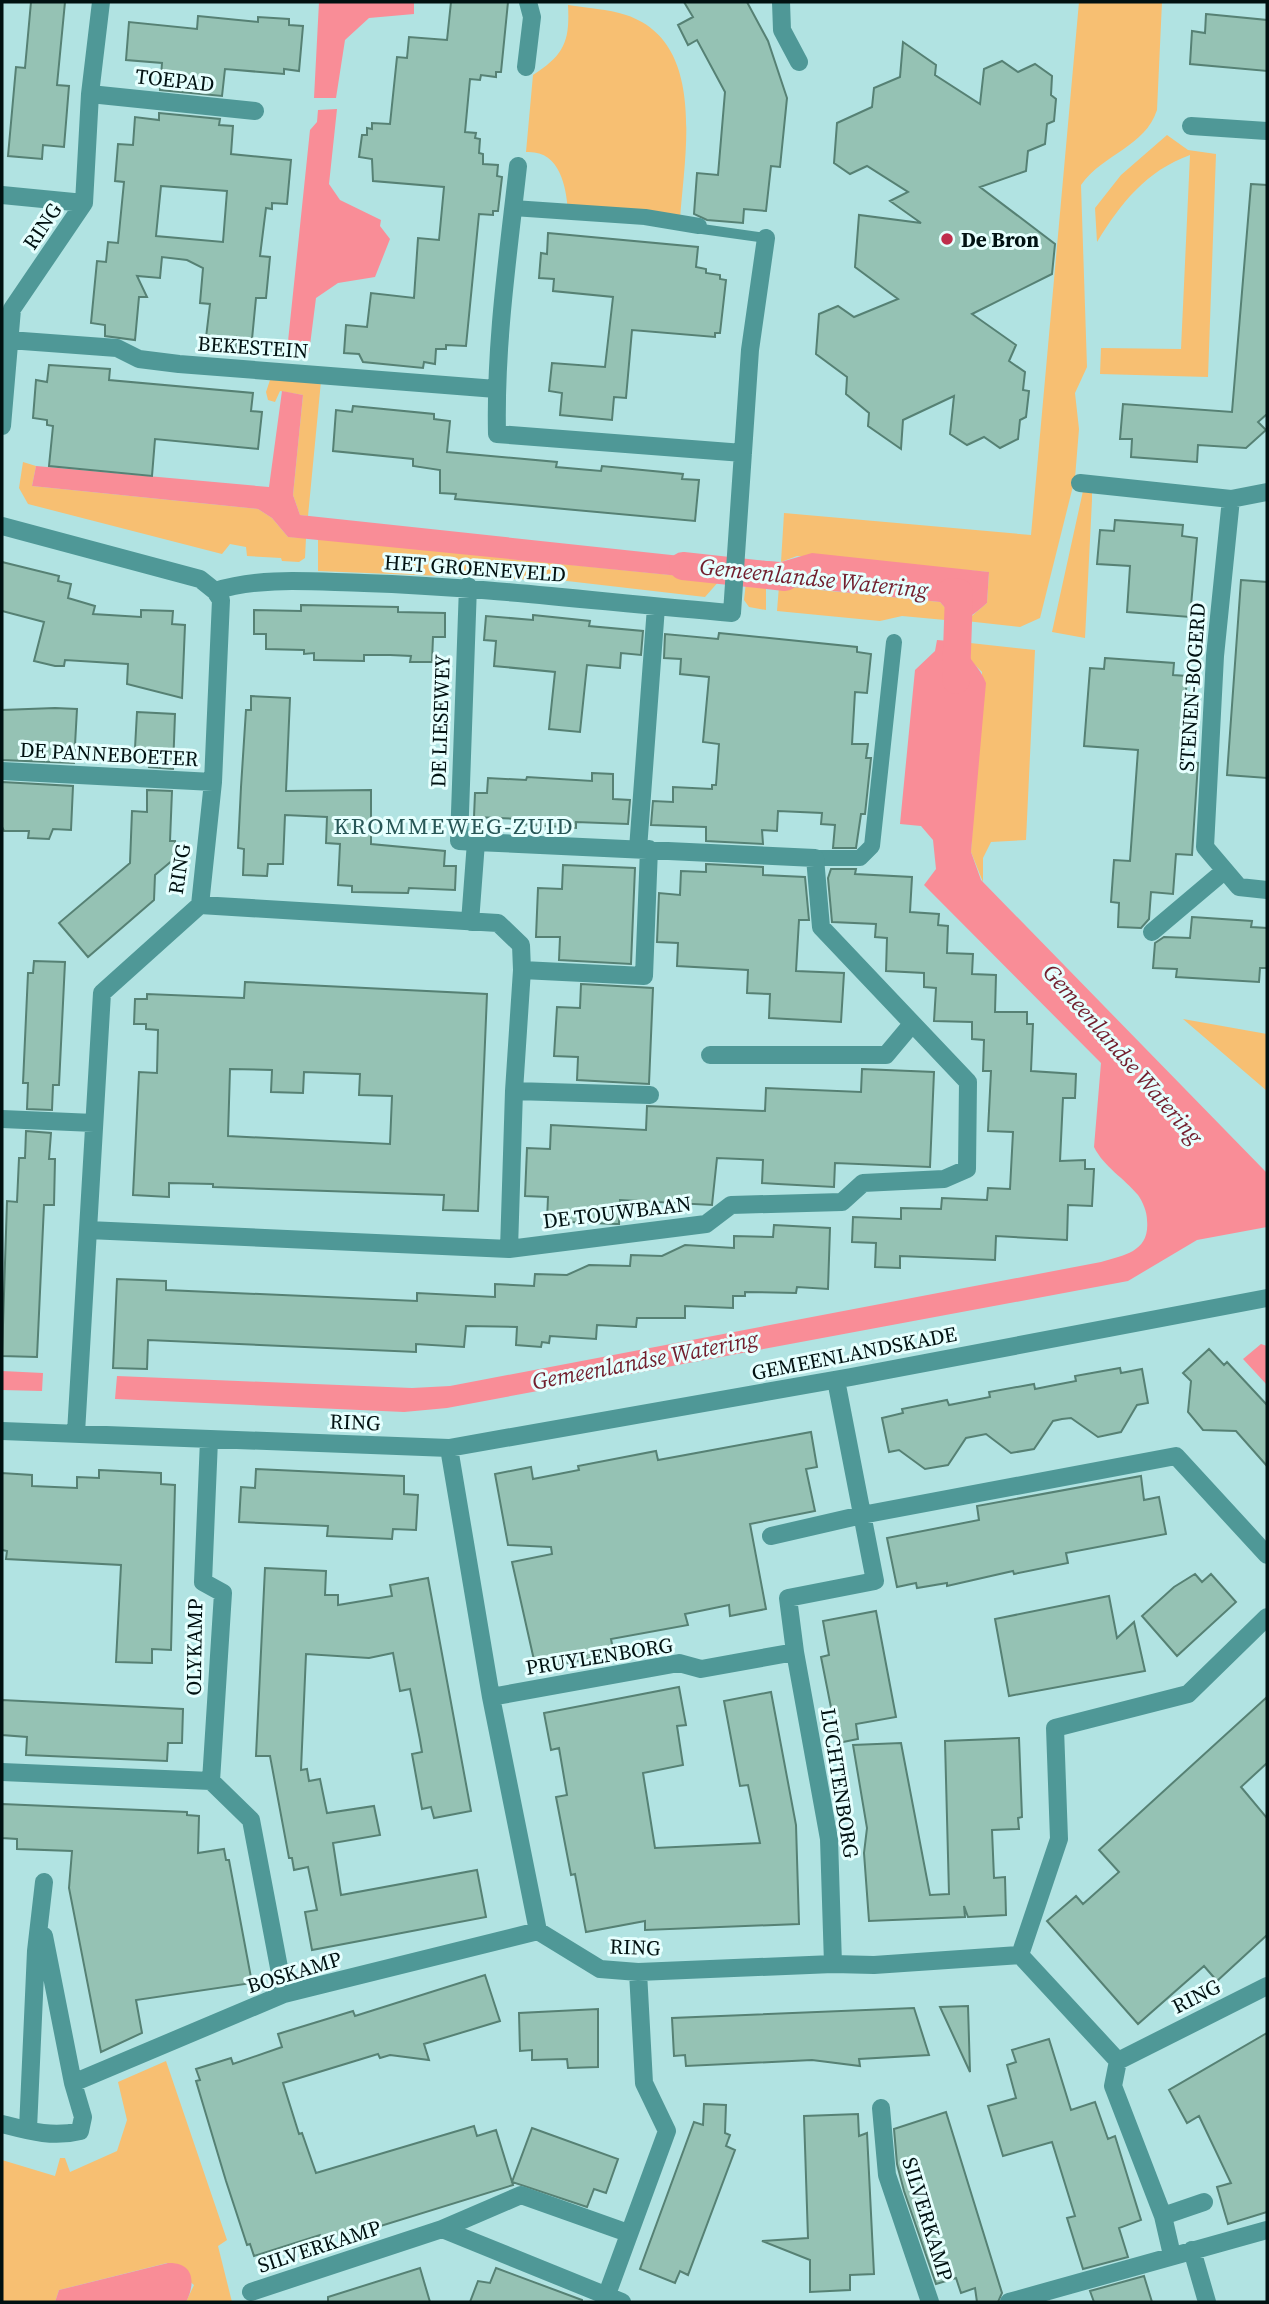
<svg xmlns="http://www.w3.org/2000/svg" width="1269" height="2304" font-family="'Source Serif 4',serif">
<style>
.green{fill:#f7bf72}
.water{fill:#f98d97}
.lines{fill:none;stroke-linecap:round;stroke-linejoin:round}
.canal{stroke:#f98d97;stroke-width:28}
.building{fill:#95c2b4;stroke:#568174;stroke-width:2;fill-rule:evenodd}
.service{stroke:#4f9897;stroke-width:10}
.pedestrian{stroke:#4f9897;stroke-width:16}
.minor{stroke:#4f9897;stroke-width:18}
.poi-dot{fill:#bf2e4c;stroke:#e6fffe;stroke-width:2.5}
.labels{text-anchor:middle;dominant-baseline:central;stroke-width:6;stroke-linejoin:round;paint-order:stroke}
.street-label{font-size:21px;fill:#011111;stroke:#e6fffe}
.poi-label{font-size:21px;font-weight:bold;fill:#011111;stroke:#e6fffe;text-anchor:start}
.water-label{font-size:23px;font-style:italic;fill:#721e2d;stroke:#e6fffe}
.neighbourhood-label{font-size:23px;letter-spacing:2px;fill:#275656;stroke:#e6fffe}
</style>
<rect width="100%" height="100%" fill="#b1e3e2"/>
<path class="green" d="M1079,2H1162L1157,110C1145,147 1104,153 1081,185L1087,367L1075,393L1079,429L1075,478L1040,618L1020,627L966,621L987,603L989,572L797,556L781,562L784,513L1031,535Z
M568,5C587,8 608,9 626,15C708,42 684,156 680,220L568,211C566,186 560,150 526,152L533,75C564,55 570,42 568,5Z
M1167,135L1188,150L1216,154L1208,377L1100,374L1101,348L1181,349L1190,155C1146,171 1121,203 1097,242L1095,208L1121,175Z
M271,377L321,381L308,516L300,515L293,495L303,395L280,391L275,402L268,400L266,392Z
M23,462L36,466L32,486L258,509L272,518L288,537L306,538L305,558L299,562L282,561L281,558L247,556L246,547L230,544L222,554L28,504L19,488Z
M1083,491H1092V500L1085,638L1052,632Z
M318,539L720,580L705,597L567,581L318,571Z
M746,582L766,584V610L749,607L744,600Z
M779,586L940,602L947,610L945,620L902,616L880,621L777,611Z
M961,642L1035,650L1026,840L991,842L983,858V882L971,852L982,672L966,656Z
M1183,1019L1267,1034V1091Z
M166,2061L227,2240L218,2246L232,2302H186L194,2285L167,2263L59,2290L55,2302H2V2160L55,2176L60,2158H65L70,2172L117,2151L127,2120L118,2082Z"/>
<path class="water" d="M319,2H414V14L369,18L345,40L336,98H314Z
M337,109L329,184L340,200L381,220L380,226L390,239L375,277L338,283L316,298L309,353L287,351L310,130L317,122L318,110Z
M282,391L303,395L293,495L300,515L718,560H722L720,580L288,537L272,518L258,509L32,486L36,466L269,487Z
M812,553L989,572L987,603C972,616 966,622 945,620L947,610L940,602L746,582L748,560L781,562Z
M937,640L961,642C967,658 980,667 986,683L971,852L981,880L1266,1172L1267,1227L1197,1240L1128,1281L447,1408L404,1412L115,1399L117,1376L412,1388L450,1386L1101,1262C1126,1255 1150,1251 1147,1220C1147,1212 1143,1202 1138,1195C1124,1178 1104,1167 1094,1147L1101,1063L924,885L936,869L933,840L921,826L900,824L915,670L935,651Z
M1261,1344L1267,1346V1385L1243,1359Z
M2,1371L43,1373L42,1391L2,1390Z
M168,2263C194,2262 196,2283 186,2302H55L59,2290Z"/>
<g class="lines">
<path class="canal" d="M683,566L785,577
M951,592L959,593L956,680"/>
</g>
<path class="building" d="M31,2H65L57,85L69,86L64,147L43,145L42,159L8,156L16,67L25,68Z
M451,2H508L501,72H496V77L481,75L480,80L470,79L465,132L476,133L475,138L480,139L479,153L483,154V164L498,165L497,176L502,177L498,211H493V215L479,214L466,346L446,345V349H436L435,364L424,362L423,368L363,362L359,354L344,353L346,325L367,327L371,293L414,298L418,238L439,240L444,187L373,181L372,159L359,157L362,135H367V128L372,129V123L390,124L397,57L407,58L409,37L447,40Z
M684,2H747L768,41L787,98L780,167L771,166L766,211L744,209L743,223L707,220L694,214L697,173L718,175L725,92L697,40L688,45L678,25L693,17Z
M1206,14L1267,20V71L1190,64L1192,31L1205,33Z
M198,16L258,22V17L289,19V25L303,26L299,71L284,69V74L225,69L222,96L160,90L162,63L126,60L129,22L197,29Z
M903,42L936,65L935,75L980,104L984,69L1002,61L1018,72L1035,64L1052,76L1051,95L1056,99L1054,121L1047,124L1045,144L1028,151L1026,171L980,187L1055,244L1052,274L972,314L1016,345L1009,361L1025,372L1023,390L1029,391L1026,417L1020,420L1018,439L1000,448L984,437L967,445L950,434L954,396L903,420L901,449L868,426L869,413L846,394L847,377L816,354L819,314L838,306L854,317L898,299L855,267L859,215L921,223L890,201L908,192L867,166L850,174L834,163L837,123L872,107L874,88L900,77Z
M159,113L220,119L219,125L233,126L231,154L291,160L287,204L272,203V209L266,208L260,256L270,257L266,298H256L252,339L237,337L236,350L205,346L210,304L200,303L203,268L187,260L162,257L160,278L137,276L147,297H139L135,340L105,336V325L91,323L97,261L106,262L108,242L118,243L124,182L115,181L118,144L133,145L135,117L159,120ZM161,186L227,191L223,242L156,236Z
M1251,184L1267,185V414L1258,422L1266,430L1246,448L1198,445L1197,462L1131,457L1132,439H1120L1123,404L1232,412Z
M548,233L698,247L696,267L706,269V273L720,275V279L726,280L720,333H715V337L632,330L626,398L614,397L612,420L560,415L562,393L549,391L552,363L605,367L613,297L553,291L554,279L539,278L541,253L547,254Z
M49,365L110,369L109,380L253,393L251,411L262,412L258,449L155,439L152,476L49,466L53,426L47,425V420L33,418L36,380L47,382Z
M353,406L434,414V419L450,421L447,452L557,462L556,467L601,471L602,466L683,474L682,479L699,480L695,521L455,499L456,494L440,493V470L413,466V459L333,451L336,410L352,412Z
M1115,520L1183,525L1182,536L1197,538L1190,617L1127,612L1130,566L1097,564L1100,530L1114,531Z
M2,562L59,576L58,581L71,584L68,598L95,606L93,614L141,617V610L173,611L172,624L185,625L182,698L127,684L128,664L65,660L64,666H55L34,661L44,622L2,611Z
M1241,580L1267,582V778L1227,775Z
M301,605L398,607V612L445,613V637H433L432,662H410L411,656L390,655H364V661L314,660V653L304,654V650L266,649V634H254V610L301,611Z
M533,615L590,621L589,626L643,631L641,655L621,653L620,668L587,665L580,732L549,729L555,672L494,666L496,641L484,640L486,616L533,620Z
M719,633L857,647V652L871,654L867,693L855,692L852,744H868L866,758H871L865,814H861L856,848H833L835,825L821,824L822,813L778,811L777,831L762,830L763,844L706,841V827L651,825L653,801L673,802V787L712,789V785H716L719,744L703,742L709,677L680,674L681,659L664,658L665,634L718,639Z
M1105,658L1174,663L1173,675L1187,676L1181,762L1198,763L1192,855L1176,854L1173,894L1151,892L1149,919L1141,928L1118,927L1119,903L1111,902L1114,860L1130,861L1138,750L1084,746L1090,668L1104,669Z
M251,696L290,698L286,791L371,790V844L445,851L444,866H456L455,890L409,888L408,893L352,892V886L338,885L340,844L326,843L327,817L285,815L283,864H268L267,876L243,875L244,849L238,848L241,787L246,710H251Z
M55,708L77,709L74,763L2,760V710Z
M137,712L175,714L173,769L149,767L150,749L135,748Z
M592,773L613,774V799L630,800L628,824L576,822V828L520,824L521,819L474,817L475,793H487L488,778L526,780L527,777L592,781Z
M2,782L73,786L71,830L53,829L49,839L28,838L29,831H4L2,827Z
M147,790L172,791L170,841H175L174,859L155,875L154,900L88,957L59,923L130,863L132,811L147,812Z
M706,864L763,867V875L805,877L809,920H799L796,971L844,973L841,1022L769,1018L770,994L747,993L748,970L677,966L678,943L657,942L659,893L680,895L681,871L706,872Z
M563,865L635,868L631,964L559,960L560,937H536L538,888L562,889Z
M831,869H856L855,874L912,877L910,912L939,914L938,925L948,926L947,953L973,954L972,974L996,975L995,1012H1027V1024H1033L1031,1071L1076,1074L1075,1098H1063L1060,1161L1085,1160V1169H1094L1092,1206L1068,1205L1067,1240L996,1236L995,1260L900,1256V1268L875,1267L876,1243L852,1242L853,1217L901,1219V1208L941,1209L942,1198L987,1200L988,1188L1010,1189L1013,1132L988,1131L991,1071H983L984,1040L972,1039V1022L934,1021L936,988L924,987V973L886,971L887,938L875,937L876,924L832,922L828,878Z
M1192,917L1252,921L1251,927L1267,928V968H1260L1259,982L1176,977L1177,969L1153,968L1155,943L1164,937L1190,938Z
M34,961L65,962L59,1085H53L52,1110L27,1109L28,1083H23L28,973H33Z
M245,982L487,994L478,1211L443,1210L444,1195L213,1187V1184L169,1183V1197L133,1195L139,1072L157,1073L158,1030L146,1029V1024H134L135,999H147V994L244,998ZM230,1069L272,1070L271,1092L303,1093L304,1072L360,1074L359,1095L392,1096L390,1144L228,1136Z
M581,984L653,988L649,1084L577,1080L578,1057L554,1056L557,1007L580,1008Z
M862,1069L934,1072L930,1167L835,1163L834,1187L778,1184L762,1183L763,1160L717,1158L712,1205L620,1200L619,1224H616L547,1221L548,1197L525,1196L527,1148L550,1149L551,1125L646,1130L647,1106L765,1111L766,1088L861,1092Z
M26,1131L51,1133L49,1159H55L54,1205H44L37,1357L2,1356L7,1201L17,1202L19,1158H25Z
M774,1225L830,1228L828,1289L797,1287L796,1293L745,1292V1296H733V1308L685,1306V1318H637L636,1327L597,1325L596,1339L550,1336L549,1343L542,1342L541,1347L516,1345L517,1327L466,1326L464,1347L416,1344V1352L148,1340L147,1369L113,1368L117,1279L166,1281V1290L417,1301V1293L495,1297V1284L534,1286L535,1274L567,1275L589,1265L630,1266L631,1255L662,1256L685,1245L734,1248V1236L773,1237Z
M1209,1349L1224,1365L1227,1362L1267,1405V1466L1236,1431L1203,1430L1188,1412L1191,1381L1183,1373Z
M1120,1368L1121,1373L1142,1369L1148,1403L1137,1405L1121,1432L1098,1437L1071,1418L1062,1419L1053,1421L1034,1449L1011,1453L986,1434L966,1438L948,1465L925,1469L899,1450L889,1452L882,1418L903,1413L902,1409L947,1400L949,1405L990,1397L989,1392L1034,1384L1035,1389L1055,1385L1076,1381L1075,1376Z
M811,1432L817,1467L806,1469L815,1511L750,1524L766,1609L730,1616L729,1605L685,1614L688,1625L611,1639L614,1654L536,1669L512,1562L552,1554L551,1547L508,1545L495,1474L531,1467L533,1479L579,1470L578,1466L656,1451L658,1460Z
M256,1469L404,1476V1494L418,1495L416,1530L393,1529L392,1539L349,1537L327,1536L328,1526L239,1522L241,1487L255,1488Z
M99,1470L161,1473V1484L175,1485L171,1650L152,1649V1663L116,1662L121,1565L6,1559L7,1551L2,1550V1473L32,1475V1486L77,1488V1477L99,1478Z
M1141,1476L1144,1500L1159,1497L1166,1534L1066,1553L1068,1563L1014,1574L1013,1571L947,1586V1583L917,1588L916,1583L897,1587L887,1538L979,1520L977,1506Z
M265,1568L326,1571L325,1595H338V1605L392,1596L390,1585L428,1578L471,1811L434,1818L431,1807L422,1809L412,1754L422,1752L420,1740L410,1689L400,1691L393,1653L369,1658L306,1654L301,1770L307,1769L309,1781L320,1779L327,1813L374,1806L380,1835L333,1843L341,1895L477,1870L486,1917L312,1950L305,1912L317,1910L308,1867L294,1870L292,1858H289L270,1756H256Z
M1195,1574L1202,1582L1211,1574L1236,1602L1177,1656L1142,1616L1174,1587Z
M1109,1596L1117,1638L1134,1622L1145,1671L1009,1696L995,1619Z
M876,1611L896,1717L856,1724L858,1739L838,1743L821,1657L829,1655L823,1621Z
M679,1687L686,1725L677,1726L683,1765L643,1773L655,1848L760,1843L748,1785L740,1786L724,1701L771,1692L796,1825L799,1924L645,1930V1921L586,1932L575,1874L571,1875L556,1797L567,1795L559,1748L551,1750L544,1713Z
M1267,1697V1763L1241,1787L1267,1818V1935L1217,1981L1204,1966L1138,2024L1047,1921L1076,1896L1083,1904L1119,1872L1099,1850Z
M2,1700L183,1709L182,1743H168L167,1761L26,1755L27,1737L2,1735Z
M1019,1738L1022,1817L1018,1818L1019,1829L992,1830L994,1878L1005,1877L1006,1915L968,1917L964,1906L965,1917L869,1921L864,1853L867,1828L853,1745L901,1743L930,1895L949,1894L945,1741Z
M2,1804L187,1812V1815L199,1816L198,1853L224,1849L226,1860H229L252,1983L136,2000L142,2033L101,2052L69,1888L72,1851L17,1849V1839L2,1838Z
M485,1975L500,2021L424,2044L429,2060L390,2055L380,2058L378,2054L283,2083L299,2134L302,2133L316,2173L474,2126L477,2136L496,2130L513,2185L345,2237L344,2233L321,2240L320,2235L254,2256L250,2244L247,2245L226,2181L196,2081L200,2080L196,2069L231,2058L233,2064L282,2047L278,2034L353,2011L355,2016Z
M968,2006L970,2072L940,2007Z
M914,2008L929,2055L859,2059L860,2066L812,2060L686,2066L685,2055L674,2056L672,2018Z
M598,2009V2067L568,2068L567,2059L532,2060V2050L520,2051L519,2013Z
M1267,2033V2212L1228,2224L1217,2187L1231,2183L1199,2116L1187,2123L1169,2090Z
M1049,2039L1071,2110L1095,2102L1108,2139L1115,2136L1141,2220L1119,2228L1128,2257L1083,2269L1067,2218L1075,2216L1052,2142L1003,2156L988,2106L1016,2098L1007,2065L1016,2062L1012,2050Z
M704,2104L726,2105L725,2133L730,2135L726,2146L735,2150L688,2275L680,2271L675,2283L640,2269L694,2122L703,2125Z
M946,2112L1002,2293L998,2302H977L975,2288L961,2293L956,2278L936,2284L904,2191L897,2164L894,2129Z
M858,2114L859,2136L867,2133L874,2274L850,2275V2290L810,2292V2260L762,2241L808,2238L804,2116Z
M532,2128L618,2159L606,2193L594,2189L587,2207L512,2182Z
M420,2268L430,2302H328V2297Z
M496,2268L582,2300V2302H470L478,2281L490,2283Z
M1144,2276L1152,2302H1094L1090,2291Z"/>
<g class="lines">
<path class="service" d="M699,226L702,229L766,238"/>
<path class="pedestrian" d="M513,208L645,217L699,226
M815,858H860L872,846L894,642"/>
<path class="minor" d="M781,2L782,30L799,62
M526,67L532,17L528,2
M90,94L255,111
M1191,126L1267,131
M518,166C508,256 495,344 497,434L743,453
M2,195L84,203
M9,340L117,348L139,359L179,364L496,389
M2,426L12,309L84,203L90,94L101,2
M1080,483L1231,499
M1267,492L1231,499L1215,656L1205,847L1239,887L1267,890
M2,526L200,579L215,591L221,600L213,782L200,905L102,993L76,1433
M468,586L459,841L476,842L470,922
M215,591C263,576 314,582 364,583C488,587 608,603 732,613L750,350L766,238
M2,771L213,782
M638,849L656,607
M200,905L498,923L521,945L522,970L514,1091L650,1095
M1152,932L1223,872
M522,970L644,976L649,849
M710,1055H886L912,1024
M2,1119L94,1123
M88,1230L509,1249L706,1224L731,1205L842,1202L863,1183L944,1179L967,1169L968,1082L821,927L815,858L476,842
M509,1249L514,1091
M2,1431L449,1448L851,1377L1267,1298
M209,1440L203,1582L223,1593L211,1781L251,1820L284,1994
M449,1448L491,1697L538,1931L600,1969L638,1972L833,1964L874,1965L1020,1955L1118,2061L1267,1986
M771,1536L862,1515L1176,1456L1267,1555
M795,1652L829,1839L833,1964
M491,1697L679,1663L701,1669L795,1652L788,1598L875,1581L836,1380
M2,1772L211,1781
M44,1936L73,2083
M1020,1955L1059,1839L1055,1728L1188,1694L1267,1617
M1118,2061L1113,2086L1163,2216L1172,2255
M881,2108L887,2175L930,2302
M2,2124C29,2131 53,2138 80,2131L83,2117L73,2083L284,1994L538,1931
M28,2129L36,1951L44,1882
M1163,2216L1204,2202
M442,2229L622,2302
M1192,2250L1207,2302
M251,2292L442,2229L521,2195L628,2233
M606,2297L667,2131L644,2083L638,1972
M1009,2302L1267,2230"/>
</g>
<circle class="poi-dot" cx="947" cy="239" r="7"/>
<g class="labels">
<g class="street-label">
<text transform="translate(175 80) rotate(6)">TOEPAD</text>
<text transform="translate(42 226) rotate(-56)">RING</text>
<text transform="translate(253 347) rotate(4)">BEKESTEIN</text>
<text transform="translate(475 568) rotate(4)">HET GROENEVELD</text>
<text transform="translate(1192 687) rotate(-86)">STENEN-BOGERD</text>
<text transform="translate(440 721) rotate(-88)">DE LIESEWEY</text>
<text transform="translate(109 754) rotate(3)">DE PANNEBOETER</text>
<text transform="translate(179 869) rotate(-81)">RING</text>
<text transform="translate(617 1212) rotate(-7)">DE TOUWBAAN</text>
<text transform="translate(854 1353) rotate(-11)">GEMEENLANDSKADE</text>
<text transform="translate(355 1422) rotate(2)">RING</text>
<text transform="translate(194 1647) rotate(-89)">OLYKAMP</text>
<text transform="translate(599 1656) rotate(-9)">PRUYLENBORG</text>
<text transform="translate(840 1783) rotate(81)">LUCHTENBORG</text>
<text transform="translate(635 1947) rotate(2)">RING</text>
<text transform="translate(294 1972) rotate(-17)">BOSKAMP</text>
<text transform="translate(1196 1996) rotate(-27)">RING</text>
<text transform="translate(928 2219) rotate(73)">SILVERKAMP</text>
<text transform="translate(319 2246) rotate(-18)">SILVERKAMP</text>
</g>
<g class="poi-label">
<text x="961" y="239">De Bron</text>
</g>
<g class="water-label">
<text transform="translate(814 578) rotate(6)">Gemeenlandse Watering</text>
<text transform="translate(1123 1054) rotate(49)">Gemeenlandse Watering</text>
<text transform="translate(645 1360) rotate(-11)">Gemeenlandse Watering</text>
</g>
<g class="neighbourhood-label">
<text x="454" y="826">KROMMEWEG-ZUID</text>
</g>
</g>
<rect width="1269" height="2304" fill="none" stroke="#011111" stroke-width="7"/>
</svg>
